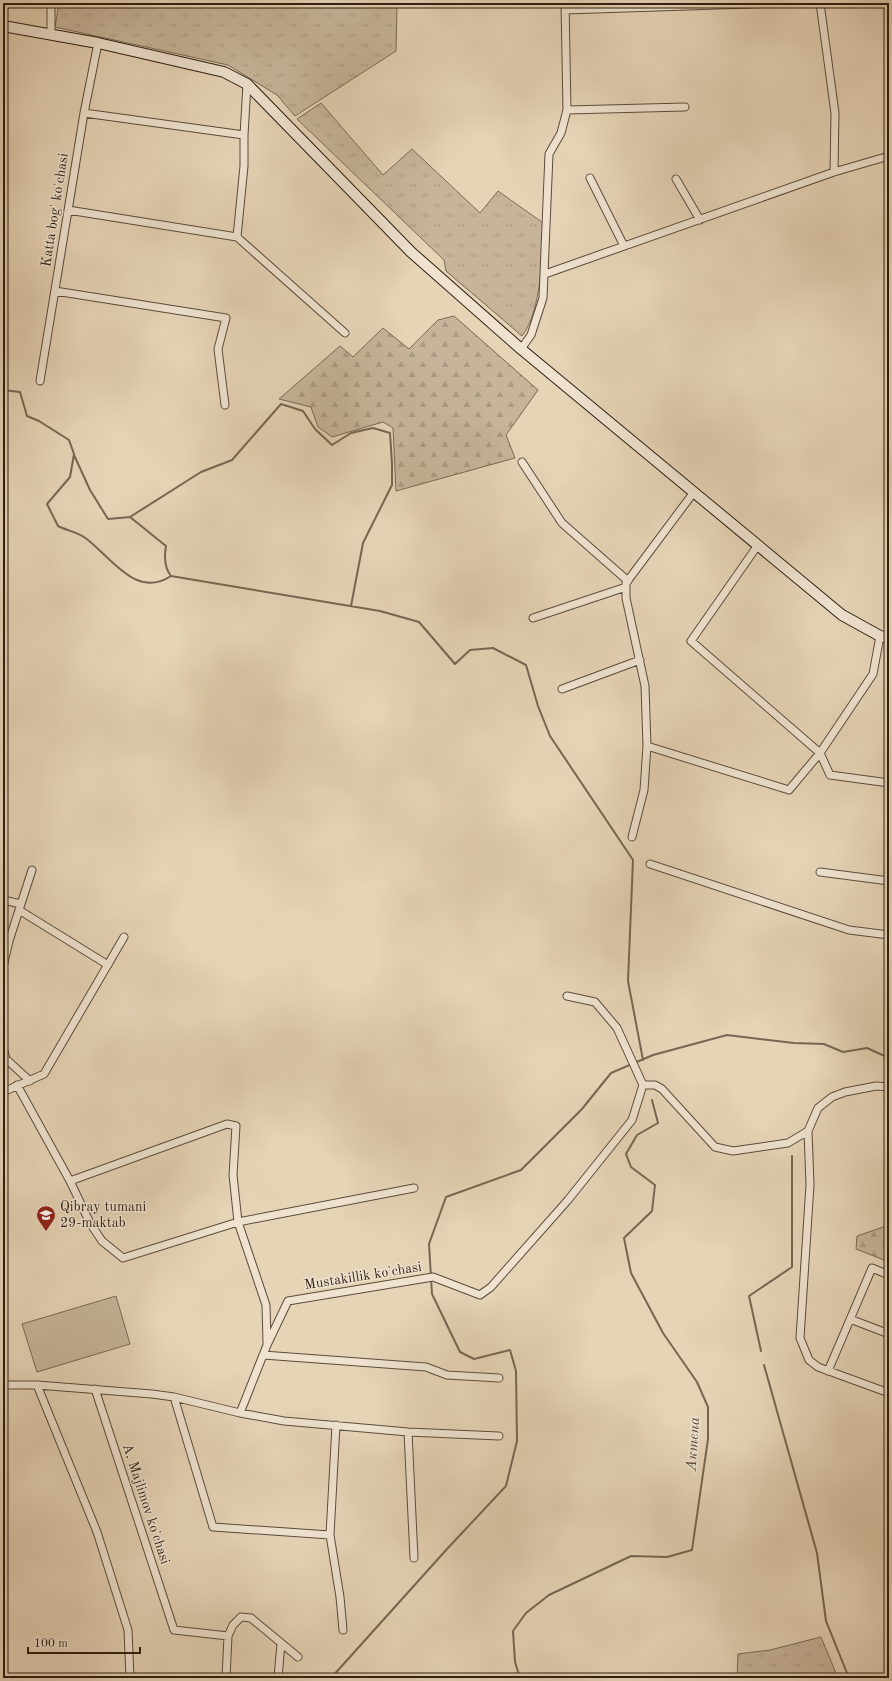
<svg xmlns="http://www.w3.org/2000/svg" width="892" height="1681" font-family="'Old Standard TT',serif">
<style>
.grass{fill:url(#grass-tufts);stroke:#7a6956}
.forest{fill:url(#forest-firs);stroke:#7a6956}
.garden{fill:#c7b59b;stroke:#7a6956}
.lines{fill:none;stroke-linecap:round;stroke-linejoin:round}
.stream{stroke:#776653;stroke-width:2}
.minor-casing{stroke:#5c4b3a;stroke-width:9}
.secondary-casing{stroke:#2e1d11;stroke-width:12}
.minor{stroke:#efe3d0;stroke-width:7}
.secondary{stroke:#efe3d0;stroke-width:10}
.labels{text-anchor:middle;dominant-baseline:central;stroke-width:3;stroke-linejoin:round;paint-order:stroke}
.street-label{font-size:14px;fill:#2e1d11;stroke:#efe3d0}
.poi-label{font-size:14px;fill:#2e1d11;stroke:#efe3d0;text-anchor:start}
.water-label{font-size:15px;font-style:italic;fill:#584738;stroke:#efe3d0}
</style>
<defs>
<pattern id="grass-tufts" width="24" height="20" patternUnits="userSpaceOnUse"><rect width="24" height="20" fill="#c7b59b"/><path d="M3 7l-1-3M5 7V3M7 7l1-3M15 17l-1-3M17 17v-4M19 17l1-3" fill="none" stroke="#ab9b84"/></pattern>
<pattern id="forest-firs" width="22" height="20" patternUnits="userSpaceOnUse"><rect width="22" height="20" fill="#c7b59b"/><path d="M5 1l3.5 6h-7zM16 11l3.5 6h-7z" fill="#ab9b84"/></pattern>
</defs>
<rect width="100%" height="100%" fill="#e6d4b7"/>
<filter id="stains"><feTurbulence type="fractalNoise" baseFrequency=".005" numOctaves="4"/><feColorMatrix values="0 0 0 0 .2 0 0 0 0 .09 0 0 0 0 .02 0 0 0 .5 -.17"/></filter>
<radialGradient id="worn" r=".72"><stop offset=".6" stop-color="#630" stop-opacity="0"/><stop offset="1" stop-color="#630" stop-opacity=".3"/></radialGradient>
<path class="grass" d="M59,3H397L396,51L295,116L277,95L228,65L55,27Z
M321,103L383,175L412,149L480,213L498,191L546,225C542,256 541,312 522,336L446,271L444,260L297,119Z
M821,1637L838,1678H737L738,1654L770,1650Z"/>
<path class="forest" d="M454,316L538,390L506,435L515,458L396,491L393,428L383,422L332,437L318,427L311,407L279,399L340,346L353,357L383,328L409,349L438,320Z
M889,1225V1262L856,1249L857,1236Z"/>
<path class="garden" d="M116,1296L130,1344L37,1372L22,1324Z"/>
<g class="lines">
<path class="stream" d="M3,390L20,392L27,416L39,421L69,440L74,454L70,477L47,504L58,526C66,530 76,532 84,537C110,555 135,600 171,576L380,611L419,622L455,664L470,650L493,648L526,665L538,706L550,736L633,860L628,981L643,1060
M74,455L90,490L108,519L130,517L201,472L232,460L281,404L303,411L315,429L332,445L351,433L373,428L390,433L392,464V485L363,543L351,606
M130,517L166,546C164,557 164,567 171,576
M761,1351L749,1296L792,1267V1156
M764,1365L817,1553L826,1621L849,1678
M331,1678L447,1549L506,1486L517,1441L516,1371L510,1350L474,1359L460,1352L432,1294L429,1244L446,1197L521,1170L582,1109L611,1073L653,1055L727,1035L794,1043L824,1044L843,1052L867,1048L889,1058
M520,1678L515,1662L513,1631L526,1613L549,1595L631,1556L667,1557L692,1550L708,1439V1407L697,1382L663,1333L631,1273L624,1238L652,1211L655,1185L631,1167L626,1154L637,1135L658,1123L652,1100"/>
<g class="minor-casing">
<path id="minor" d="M820,3L835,113L834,172
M565,10L781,3
M51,33V3
M567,110L685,107
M84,113L244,135
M590,178L624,246
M676,179L700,220
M68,210L237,237L345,333
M237,237L244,166V135L247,84
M545,274L834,172L889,156
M55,291L226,318L218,349L225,405
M521,349L531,335L543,298L549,154L561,133L567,110L565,3
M40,381L84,113L98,43
M522,462L562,523L628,581
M758,545L691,641L820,753L830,775L889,783
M533,618L626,587
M562,689L640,660
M647,746L789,790L820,753L873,674L880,636
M632,837L644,790L647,746L645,686L626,598V583L694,492
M650,864L849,930L889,935
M820,872L889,881
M3,900L21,904
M19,910L108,965
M3,967L9,941L32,870
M3,1048L6,1059L30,1081
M17,1085L70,1181L90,1223L102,1241L123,1258L238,1222L414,1188
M643,1085H655L662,1089L715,1147L733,1151L788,1143L808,1131
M889,1087L876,1086L845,1092L832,1097L818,1108L808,1131L810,1185L800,1338L809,1360L818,1367L889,1393
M3,1092L44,1074L124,937
M70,1181L227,1124L236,1126L233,1175L238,1222L266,1305L267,1343
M850,1319L889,1334
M263,1355L426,1367L447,1375L499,1378
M828,1371L872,1268L889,1275
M3,1385H37L152,1394L174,1397L240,1413L284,1421L408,1432L499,1436
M37,1385L97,1532L128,1630L130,1678
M95,1389L174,1630L228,1636L233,1625L241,1617L251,1618L298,1657
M174,1397L213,1527L330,1535
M240,1413L267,1345L288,1301L433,1277L480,1295L491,1287L568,1200L632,1120L643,1085L617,1028L595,1002L567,996
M336,1425L330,1535L340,1597L343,1630
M408,1432L414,1558
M226,1678L228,1636
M278,1678L281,1643"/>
</g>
<g class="secondary-casing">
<path id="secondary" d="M3,26L98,43L224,72L247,84L411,252L521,349L842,615L880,636L889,638"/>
</g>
<use href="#minor" class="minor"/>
<use href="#secondary" class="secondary"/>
</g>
<defs>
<g id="school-pin" transform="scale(1)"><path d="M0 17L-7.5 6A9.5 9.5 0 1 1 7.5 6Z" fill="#8f2418" stroke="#efe3d0"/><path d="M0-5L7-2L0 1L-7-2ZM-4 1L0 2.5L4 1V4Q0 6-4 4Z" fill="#fff"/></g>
</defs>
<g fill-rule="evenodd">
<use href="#school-pin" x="46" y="1215"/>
</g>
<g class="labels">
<g class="street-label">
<text transform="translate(55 210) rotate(-81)">Katta bog' ko'chasi</text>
<text transform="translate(363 1276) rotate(-9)">Mustakillik ko'chasi</text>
<text transform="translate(146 1504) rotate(72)">A. Majlimov ko'chasi</text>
</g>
<g class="poi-label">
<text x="60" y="1207">Qibray tumani<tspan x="60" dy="16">29-maktab</tspan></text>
</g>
<g class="water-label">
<text transform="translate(694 1444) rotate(-86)">Актепа</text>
</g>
</g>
<rect width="892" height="1681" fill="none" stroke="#e6d4b7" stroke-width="16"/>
<rect x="4" y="4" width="884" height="1673" fill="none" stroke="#2e1d11" stroke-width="2"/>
<rect x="8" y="8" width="876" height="1665" fill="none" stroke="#2e1d11"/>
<path d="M28 1647v6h112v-6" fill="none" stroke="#2e1d11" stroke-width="2"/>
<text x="34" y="1647" font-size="12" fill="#2e1d11" stroke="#efe3d0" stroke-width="3" paint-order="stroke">100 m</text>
<rect width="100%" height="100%" filter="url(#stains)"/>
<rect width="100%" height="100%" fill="url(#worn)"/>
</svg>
